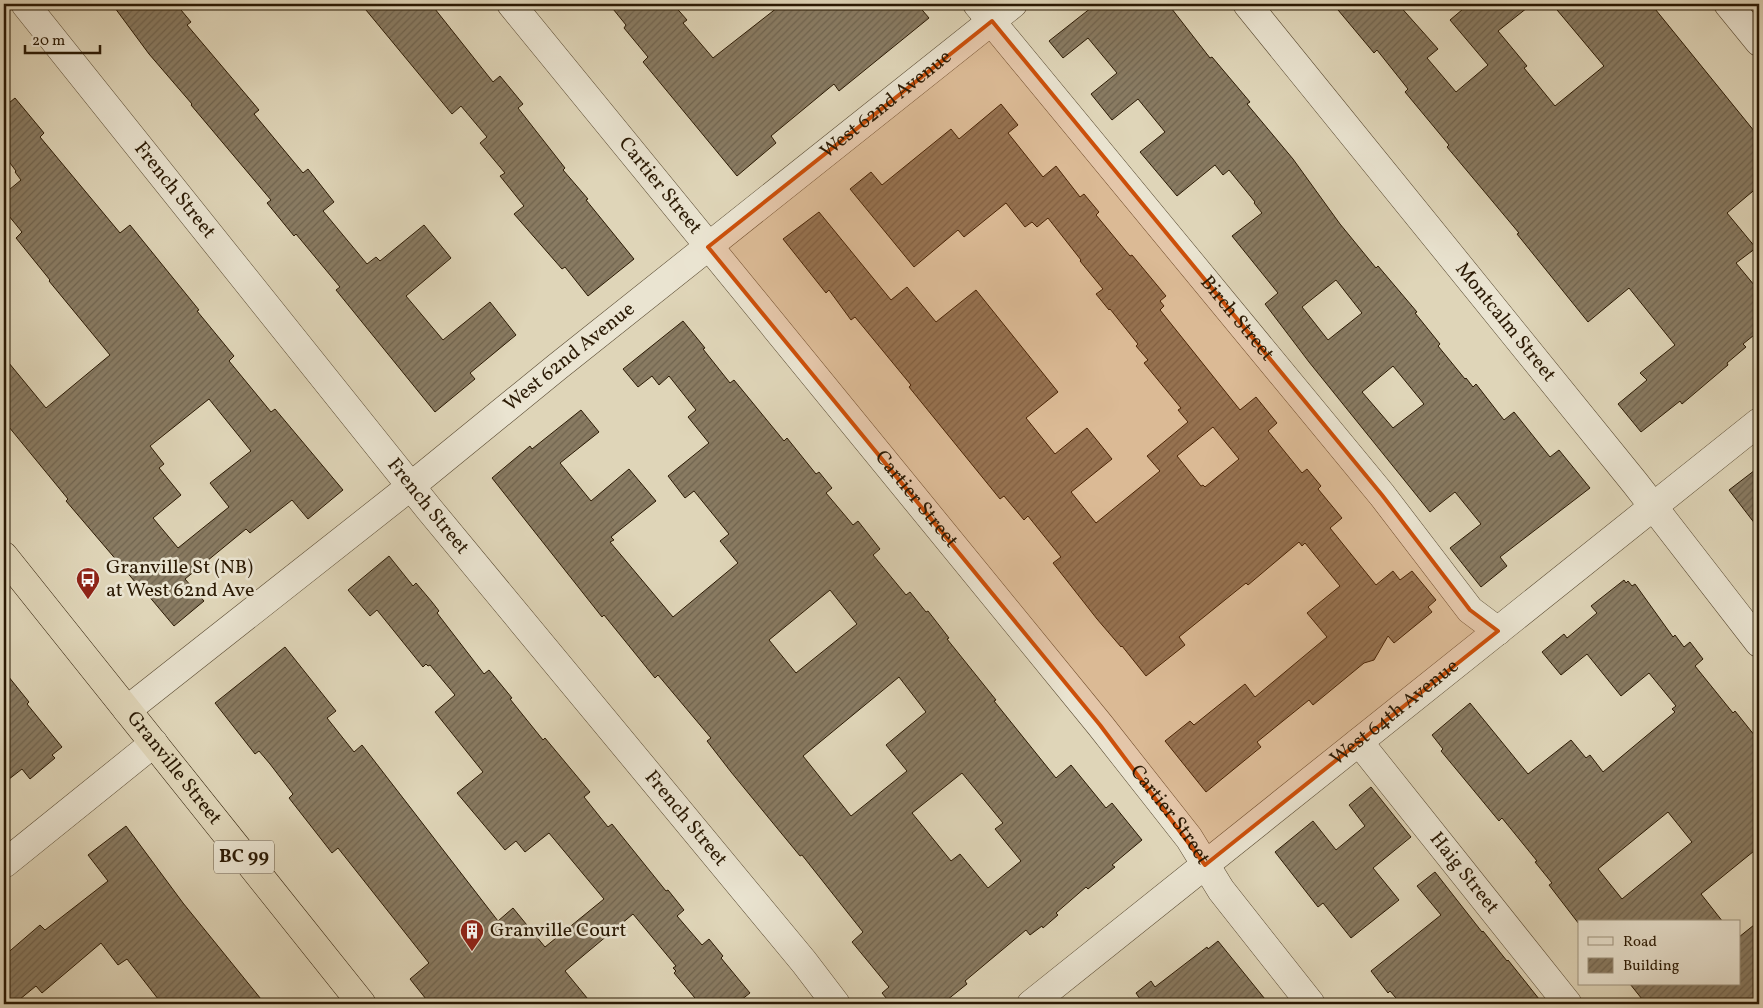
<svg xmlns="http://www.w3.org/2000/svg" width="1763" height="1008" font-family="Vollkorn,serif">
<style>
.building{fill:url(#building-hatch);stroke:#2b1a04;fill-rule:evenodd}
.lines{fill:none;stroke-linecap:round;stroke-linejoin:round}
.minor-casing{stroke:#584931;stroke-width:29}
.trunk-casing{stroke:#2b1a04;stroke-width:29}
.minor{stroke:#eae4d1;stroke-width:28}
.trunk{stroke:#dfd5b8;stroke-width:28}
.marked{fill:#cc500b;fill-opacity:0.2;stroke:#cc500b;stroke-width:4;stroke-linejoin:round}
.labels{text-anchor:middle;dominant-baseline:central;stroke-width:5;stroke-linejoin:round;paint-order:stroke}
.shield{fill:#eae4d1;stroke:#645742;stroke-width:1}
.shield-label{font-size:19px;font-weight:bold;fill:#2b1a04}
.street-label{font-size:20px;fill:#2b1a04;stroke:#eae4d1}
.poi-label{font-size:20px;fill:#2b1a04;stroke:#eae4d1;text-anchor:start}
</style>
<defs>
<pattern id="building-hatch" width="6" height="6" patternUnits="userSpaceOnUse" patternTransform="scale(1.25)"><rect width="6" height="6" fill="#897b62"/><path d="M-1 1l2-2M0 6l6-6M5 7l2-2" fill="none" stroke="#70644f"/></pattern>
</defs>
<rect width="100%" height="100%" fill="#dfd5b8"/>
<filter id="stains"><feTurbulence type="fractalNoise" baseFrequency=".004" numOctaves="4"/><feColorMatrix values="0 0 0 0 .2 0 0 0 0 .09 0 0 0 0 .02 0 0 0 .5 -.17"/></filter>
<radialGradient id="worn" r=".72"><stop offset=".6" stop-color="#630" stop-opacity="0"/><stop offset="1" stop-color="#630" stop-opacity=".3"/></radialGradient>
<path class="building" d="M112,4H176L191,22L187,25L259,110L254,114L303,173L308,169L334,202L323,211L367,264L376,257L380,261L424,225L451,258L406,296L443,340L490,302L516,335L470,373L475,379L435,412L336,290L340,287L296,234L294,236L267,203L271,200L191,105L192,104L149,54Z
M361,4H431L493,82L500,76L523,104L518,108L565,168L563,170L588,199L586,200L634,259L588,296L565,267L562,269L514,214L524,206L500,176L505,173L480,143L487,137L461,106L452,114Z
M609,4H673L687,20L683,23L713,58L782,4H917L929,18L839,91L834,84L771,136L776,143L737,176L643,62L648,57L624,28L626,25Z
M1096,4H1168L1210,58L1212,57L1250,102L1247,104L1293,159L1340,224L1376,268L1378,266L1417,312L1415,313L1440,344L1438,346L1465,379L1466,378L1473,387L1476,384L1504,420L1514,412L1550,457L1559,450L1590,488L1500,557L1507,566L1481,587L1450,548L1481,524L1455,492L1430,512L1309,362L1265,304L1278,293L1232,236L1262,213L1254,203L1255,202L1229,170L1223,175L1215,165L1177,196L1140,152L1165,132L1138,99L1112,120L1091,94L1117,73L1088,38L1063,58L1049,41ZM1336,280L1362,313L1328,340L1302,307ZM1393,366L1424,404L1393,428L1362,392Z
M1333,4H1398L1438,49L1427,58L1456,92L1488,65L1450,20L1469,4H1532L1498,31L1527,66L1524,68L1555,106L1604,66L1552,4H1651L1759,137V186L1727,213L1756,248L1736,263L1759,291V331L1743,344L1746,347L1727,363L1728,365L1682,404L1680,401L1641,432L1618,404L1647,380L1640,373L1675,345L1629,288L1588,322L1517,234L1519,233L1447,147L1449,145L1405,92L1408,89L1377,50L1374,53Z
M15,98L44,133L40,137L120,233L130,225L199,310L197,311L234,356L229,361L271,412L275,409L343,490L308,519L292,500L250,533L246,529L185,579L204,601L174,626L137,582L136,583L66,501L68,499L4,421V357L46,408L110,355L49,281L50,280L16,238L22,232L4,210V194L21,180L15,172L16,171L4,155V107ZM209,399L251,451L210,483L229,507L178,548L153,518L181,495L159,468L164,464L150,446Z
M1001,104L1018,125L1008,133L1043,177L1056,166L1080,197L1084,194L1099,212L1096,215L1130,256L1132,255L1166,296L1160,301L1164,306L1160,310L1240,410L1256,397L1277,423L1268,431L1302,473L1307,469L1321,486L1318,489L1342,518L1330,528L1376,585L1393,571L1400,580L1412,571L1436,600L1428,607L1432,612L1394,643L1388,636L1374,660L1364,663L1313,705L1309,700L1257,742L1261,747L1206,792L1165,741L1190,721L1194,725L1245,684L1255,697L1327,637L1307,613L1340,586L1305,543L1302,546L1299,542L1248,585L1246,583L1179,637L1185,645L1146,676L1122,646L1121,647L1097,619L1053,563L1061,557L1028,516L1024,520L1004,496L1000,499L909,387L911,385L855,317L851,320L829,290L826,293L783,239L819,212L891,300L907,287L936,322L976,290L1058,392L1026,418L1055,454L1087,428L1112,459L1071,492L1096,523L1160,471L1147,456L1188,422L1178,410L1181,408L1144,363L1148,360L1136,346L1138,344L1110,309L1109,310L1096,294L1103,289L1080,261L1081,260L1048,218L1037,227L1032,222L1025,227L1006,203L964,237L958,230L914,267L850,189L871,172L882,185L951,129L959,139ZM1213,427L1239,459L1205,487L1203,485L1201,486L1177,456Z
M683,321L705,348L703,349L730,383L734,380L784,441L787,438L816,474L819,472L832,488L826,493L853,525L858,521L880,549L873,555L906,595L910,592L926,612L928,611L949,638L947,639L996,700L994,701L1056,778L1071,765L1106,808L1112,803L1142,840L1112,865L1115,867L1088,889L1086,887L1056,913L1058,915L1043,928L1042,926L1030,935L1026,930L965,981L967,984L942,1004H891L882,993L889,987L852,942L863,932L802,855L800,856L731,772L707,741L711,738L658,675L655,678L604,615L602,617L492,478L530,446L532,449L581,410L599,432L560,463L591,501L629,469L656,501L611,537L614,540L610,542L673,617L738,563L720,541L729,534L694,491L685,498L668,476L709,443L688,417L696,410L669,376L659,385L652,376L638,387L623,369ZM830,590L857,624L796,673L769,640ZM899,677L926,712L886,745L907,771L851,816L803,756ZM962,773L1003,823L995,829L1021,861L988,888L960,854L951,861L912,813Z
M1759,467V529L1729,490Z
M389,556L413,586L416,583L432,602L439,611L437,613L484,674L489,670L512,698L510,699L543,740L545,738L590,792L584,797L608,827L612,824L666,891L668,890L684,910L677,916L702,945L709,939L723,956L721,958L750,993L736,1004H700L674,973L676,971L673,968L676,966L633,914L565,971L592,1004H430L410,979L429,963L338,848L332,853L289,798L293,794L270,764L259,751L255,754L215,703L285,647L336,711L327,718L354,752L362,745L498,921L513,908L545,947L604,899L549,833L525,852L516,841L505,850L457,793L483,772L435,712L455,695L430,665L428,666L426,664L423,667L377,610L370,616L348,590Z
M1624,580L1626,583L1628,581L1632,586L1635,584L1673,637L1675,635L1684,647L1690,642L1703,659L1695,666L1733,713L1735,711L1759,741V847L1701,894L1723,922L1579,921V924L1549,885L1552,883L1535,862L1537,861L1502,818L1499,821L1441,751L1443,749L1432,735L1470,703L1528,774L1571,740L1586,758L1590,755L1603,772L1675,712L1672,709L1676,706L1649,673L1621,696L1587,654L1561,675L1542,652L1564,634L1567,638L1597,613L1591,606ZM1668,812L1692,842L1622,899L1598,869Z
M4,671L29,702L27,704L62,747L52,755L55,758L30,779L22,769L4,783Z
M1371,787L1411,837L1373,868L1399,900L1351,938L1323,903L1318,907L1275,852L1313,821L1336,850L1365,826L1349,805Z
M126,826L183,903L265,1004H162L127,959L118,965L101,943L42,993L36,986L14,1004H4V956L40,925L45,930L108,881L88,855Z
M1435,872L1482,932L1483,931L1507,961L1508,960L1543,1004H1401L1390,991L1388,993L1371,971L1441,915L1417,886Z
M1759,921V1004H1646L1630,984H1739V937Z
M1218,941L1269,1004H1133L1140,999L1136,993L1151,981L1155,987L1207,947L1208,949Z"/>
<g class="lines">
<g class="minor-casing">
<g id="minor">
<path id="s1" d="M25,4L429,509L804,962L836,1004"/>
<path id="s2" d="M511,4L1100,725L1189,838L1221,890L1311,1004"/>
<path id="s3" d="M977,4L1382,495L1470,610L1498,631"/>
<path id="s4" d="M1247,4L1635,483L1759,643"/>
<path d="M1728,4L1759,42"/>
<path id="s5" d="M127,710L411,486L557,367L1013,4"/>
<path id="s6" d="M1359,742L1568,1004"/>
<path d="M4,864L154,743"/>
<path id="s7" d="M1031,1004L1759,422"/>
</g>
</g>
<g class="trunk-casing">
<g id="trunk">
<path id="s8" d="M4,556L362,1004"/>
</g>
</g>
<use href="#minor" class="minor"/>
<use href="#trunk" class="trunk"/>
</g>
<path class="marked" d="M992,21L1382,495L1470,610L1498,631L1205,865L1100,725L708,247Z"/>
<defs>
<g id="bus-pin" transform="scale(1.25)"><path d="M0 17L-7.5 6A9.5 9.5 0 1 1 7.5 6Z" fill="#8f2418" stroke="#eae4d1"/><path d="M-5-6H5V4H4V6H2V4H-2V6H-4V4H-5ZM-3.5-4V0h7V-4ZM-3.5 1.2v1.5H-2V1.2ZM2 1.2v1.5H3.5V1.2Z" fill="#fff"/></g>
<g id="building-pin" transform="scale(1.25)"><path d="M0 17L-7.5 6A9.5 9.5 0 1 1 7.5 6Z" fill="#8f2418" stroke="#eae4d1"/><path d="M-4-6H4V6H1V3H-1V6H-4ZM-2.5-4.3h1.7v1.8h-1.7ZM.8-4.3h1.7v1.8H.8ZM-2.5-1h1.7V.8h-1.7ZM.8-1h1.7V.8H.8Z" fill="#fff"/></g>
</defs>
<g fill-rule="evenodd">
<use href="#bus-pin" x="88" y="579"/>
<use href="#building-pin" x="472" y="931"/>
</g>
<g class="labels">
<rect class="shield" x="214" y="840.5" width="60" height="33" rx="4"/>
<g class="shield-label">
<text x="244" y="857">BC 99</text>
</g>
<g class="street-label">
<text stroke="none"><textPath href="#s5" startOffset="971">West 62nd Avenue</textPath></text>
<text stroke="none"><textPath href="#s2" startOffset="235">Cartier Street</textPath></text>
<text stroke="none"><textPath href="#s1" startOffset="239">French Street</textPath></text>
<text stroke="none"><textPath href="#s3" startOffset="408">Birch Street</textPath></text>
<text stroke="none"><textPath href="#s4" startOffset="410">Montcalm Street</textPath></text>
<text stroke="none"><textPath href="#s5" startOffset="566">West 62nd Avenue</textPath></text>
<text stroke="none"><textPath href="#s2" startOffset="640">Cartier Street</textPath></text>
<text stroke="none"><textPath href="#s1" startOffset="644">French Street</textPath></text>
<text stroke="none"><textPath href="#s7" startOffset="466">West 64th Avenue</textPath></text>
<text stroke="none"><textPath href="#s8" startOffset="272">Granville Street</textPath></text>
<text stroke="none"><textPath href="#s2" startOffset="1045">Cartier Street</textPath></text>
<text stroke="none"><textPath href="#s1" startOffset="1049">French Street</textPath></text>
<text stroke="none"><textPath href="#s6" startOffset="168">Haig Street</textPath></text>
</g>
<g class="poi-label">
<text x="106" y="568">Granville St (NB)<tspan x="106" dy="23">at West 62nd Ave</tspan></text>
<text x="490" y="931">Granville Court</text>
</g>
</g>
<rect width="1763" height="1008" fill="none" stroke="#dfd5b8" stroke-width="20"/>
<rect x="5" y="5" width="1753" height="998" fill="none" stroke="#2b1a04" stroke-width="2.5"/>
<rect x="10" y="10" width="1743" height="988" fill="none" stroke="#2b1a04"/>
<rect x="1578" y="920" width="162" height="65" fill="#eae4d1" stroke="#9e937f"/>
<rect x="1588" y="937" width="25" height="8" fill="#eae4d1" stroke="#9e937f"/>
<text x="1623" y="946" font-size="15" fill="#2b1a04">Road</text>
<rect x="1588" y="958" width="25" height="15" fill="url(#building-hatch)" stroke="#9e937f"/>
<text x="1623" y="970" font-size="15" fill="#2b1a04">Building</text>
<path d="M25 45v8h75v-8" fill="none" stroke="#2b1a04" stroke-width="2.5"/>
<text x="32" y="45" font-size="15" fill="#2b1a04" stroke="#eae4d1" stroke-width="4" paint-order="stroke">20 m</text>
<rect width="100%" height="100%" filter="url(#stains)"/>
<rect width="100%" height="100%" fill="url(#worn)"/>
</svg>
